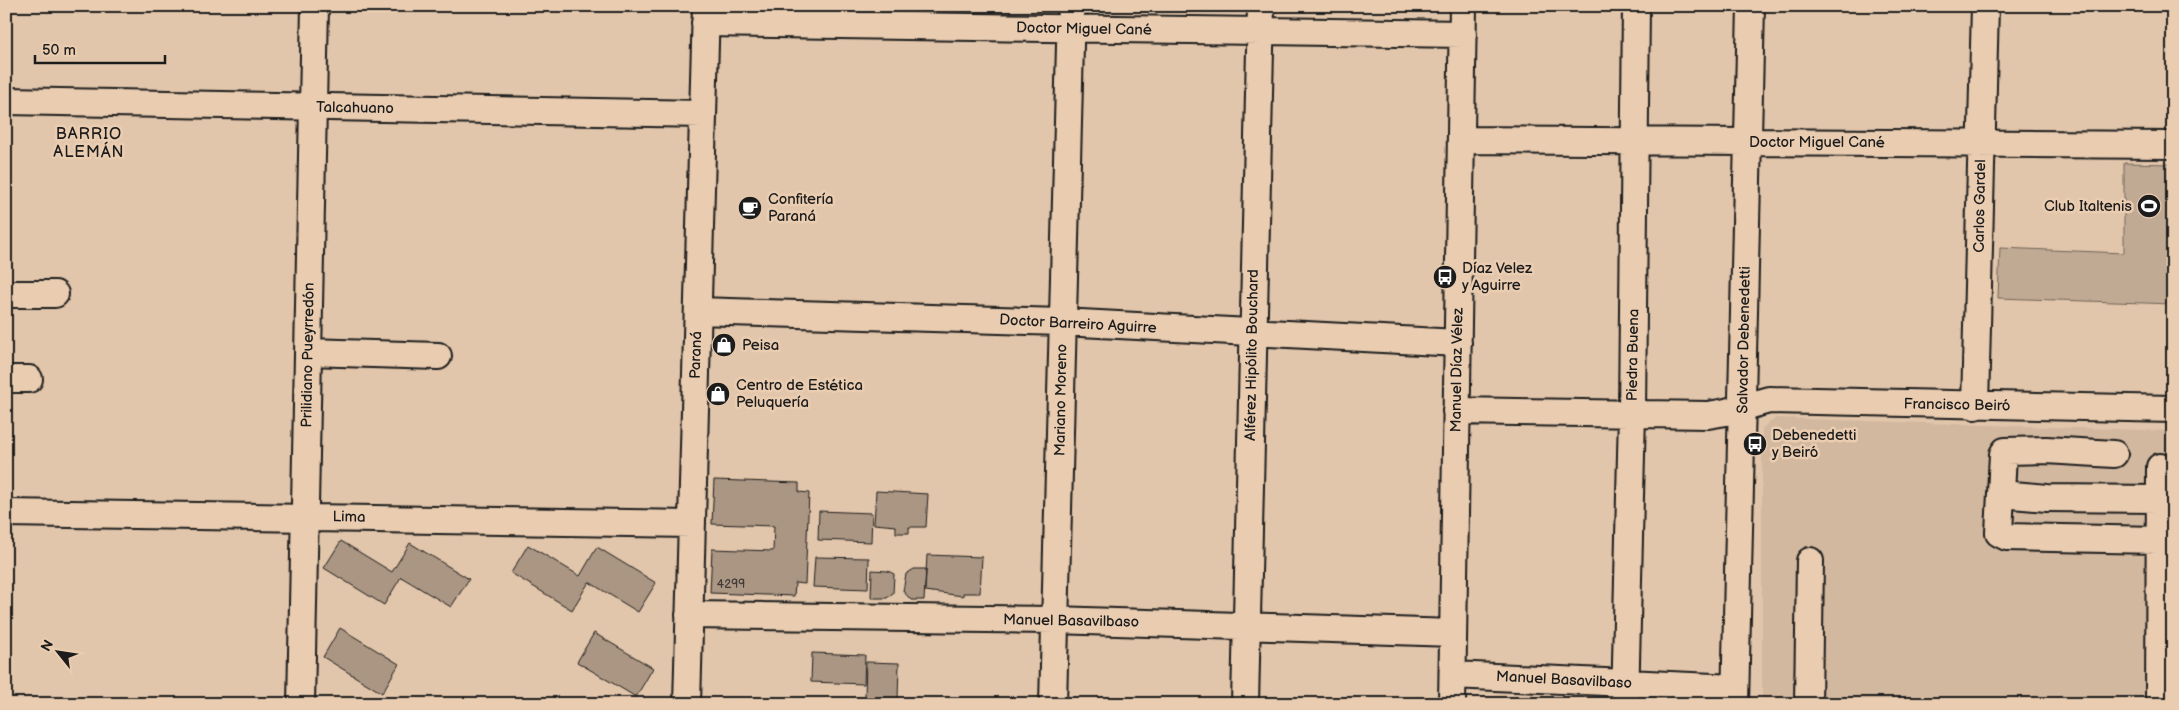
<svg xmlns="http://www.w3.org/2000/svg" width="2179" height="710" font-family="'Balsamiq Sans',sans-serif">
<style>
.built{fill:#d2b89f}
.green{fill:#c1aa94;stroke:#6e6358}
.building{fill:#ab9683;stroke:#1c1c1c}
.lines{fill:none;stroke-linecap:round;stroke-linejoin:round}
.minor-casing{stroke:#1c1c1c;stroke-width:30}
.minor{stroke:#eacdb1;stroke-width:26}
.labels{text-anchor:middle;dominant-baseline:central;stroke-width:5;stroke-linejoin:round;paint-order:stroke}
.number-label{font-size:12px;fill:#403a36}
.street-label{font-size:15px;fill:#1c1c1c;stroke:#eacdb1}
.poi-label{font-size:15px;fill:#1c1c1c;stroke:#eacdb1;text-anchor:start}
.neighbourhood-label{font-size:16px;letter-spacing:1px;fill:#1c1c1c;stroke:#eacdb1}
</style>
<rect width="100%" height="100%" fill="#e2c6ab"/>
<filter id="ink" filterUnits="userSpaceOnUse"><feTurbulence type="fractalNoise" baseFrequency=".02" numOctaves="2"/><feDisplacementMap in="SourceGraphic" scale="10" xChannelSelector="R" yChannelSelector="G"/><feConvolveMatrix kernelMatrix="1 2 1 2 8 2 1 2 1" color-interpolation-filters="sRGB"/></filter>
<g filter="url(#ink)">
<path class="built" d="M1776,418L2173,431V704H1762V428Z"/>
<path class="green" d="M2124,163L2173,164V304L1998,298L2000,248L2124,253Z"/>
<path class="building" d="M714,480L799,483V492L809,493L805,584L795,583L794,596L710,593L712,549L773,551L774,526L712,524Z
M876,491L928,494L926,527H909V533H896V526L874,524Z
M819,511L872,513L871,542L818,540Z
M341,541L392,572L410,543L469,579L451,607L401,577L384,605L324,568Z
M528,545L580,576L597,547L656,583L638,612L589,582L572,610L511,573Z
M927,555L982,557L980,593H963V596L925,591Z
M815,557L869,558L868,589L813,587Z
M914,569H926L924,600H911L903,591L906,574Z
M872,570L888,571L894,574L893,593L887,598H871Z
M340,628L399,664L382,693L323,657Z
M594,633L653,668L636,697L577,662Z
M812,653L865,655L864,684L811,682Z
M866,662L899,663L898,699L865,698Z"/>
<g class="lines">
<g class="minor-casing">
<path id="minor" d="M705,23L1463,34
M6,101L703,114
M1461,140L2173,145
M6,294H55
M698,311L1062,322L1458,343
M308,352L438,356
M6,379H29
M1975,406L1985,6
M1456,411L1708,415L1726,412L1769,400L2173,409
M2114,454L2046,450L2005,451L2003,454L1999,533L2007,537L2158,540
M2001,494L2047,498L2158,499
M6,513L692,524
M689,615L1055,620L1453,633
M1453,675L1735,688
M301,704L315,6
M687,704L706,6
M1053,704L1071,6
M1245,704L1261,6
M1452,704L1463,6
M1625,704L1632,413L1636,6
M1735,704L1751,6
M1808,704L1810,561
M2159,704L2160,467"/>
</g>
<use href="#minor" class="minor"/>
</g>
</g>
<defs>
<g id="stadium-disc" transform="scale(1.25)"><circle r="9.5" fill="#1c1c1c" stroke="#eacdb1"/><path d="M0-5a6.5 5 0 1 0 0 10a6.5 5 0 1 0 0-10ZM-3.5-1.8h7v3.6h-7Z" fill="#fff"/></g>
<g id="cafe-disc" transform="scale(1.25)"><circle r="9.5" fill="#1c1c1c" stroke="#eacdb1"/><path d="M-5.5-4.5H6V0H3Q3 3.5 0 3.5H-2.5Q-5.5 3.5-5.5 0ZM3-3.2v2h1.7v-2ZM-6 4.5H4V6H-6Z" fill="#fff"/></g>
<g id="bus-disc" transform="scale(1.25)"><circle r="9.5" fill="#1c1c1c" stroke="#eacdb1"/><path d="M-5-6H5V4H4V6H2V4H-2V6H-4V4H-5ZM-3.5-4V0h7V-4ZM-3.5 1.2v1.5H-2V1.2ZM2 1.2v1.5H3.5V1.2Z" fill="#fff"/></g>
<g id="shop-disc" transform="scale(1.25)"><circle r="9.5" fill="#1c1c1c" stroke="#eacdb1"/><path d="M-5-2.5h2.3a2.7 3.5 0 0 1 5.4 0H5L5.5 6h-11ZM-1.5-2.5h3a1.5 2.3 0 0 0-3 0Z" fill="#fff"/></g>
</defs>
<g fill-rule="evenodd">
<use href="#stadium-disc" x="2149" y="206"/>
<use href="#cafe-disc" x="750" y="208"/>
<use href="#bus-disc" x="1445" y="277"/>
<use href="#shop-disc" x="724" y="345"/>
<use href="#shop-disc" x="718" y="394"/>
<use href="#bus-disc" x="1755" y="444"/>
</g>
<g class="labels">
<g class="number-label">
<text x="731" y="584">4299</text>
</g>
<g class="street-label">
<text transform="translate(1084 29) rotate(1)">Doctor Miguel Cané</text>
<text transform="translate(355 108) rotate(1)">Talcahuano</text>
<text x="1817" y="142">Doctor Miguel Cané</text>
<text transform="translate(1980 206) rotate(-89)">Carlos Gardel</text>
<text transform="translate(1078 324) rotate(3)">Doctor Barreiro Aguirre</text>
<text transform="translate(1744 340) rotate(-89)">Salvador Debenedetti</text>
<text transform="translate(308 355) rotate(-89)">Prilidiano Pueyrredón</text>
<text transform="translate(696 355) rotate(-88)">Paraná</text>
<text transform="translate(1252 355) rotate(-89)">Alférez Hipólito Bouchard</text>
<text transform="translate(1633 355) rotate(-89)">Piedra Buena</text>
<text transform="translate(1457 370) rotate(-89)">Manuel Díaz Vélez</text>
<text transform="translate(1061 400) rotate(-89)">Mariano Moreno</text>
<text transform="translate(1957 405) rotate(1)">Francisco Beiró</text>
<text transform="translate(349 517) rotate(1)">Lima</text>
<text transform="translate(1071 621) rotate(1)">Manuel Basavilbaso</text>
<text transform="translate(1564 680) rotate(3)">Manuel Basavilbaso</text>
</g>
<g class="poi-label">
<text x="768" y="199">Confitería<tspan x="768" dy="17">Paraná</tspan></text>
<text x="2132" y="206" text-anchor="end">Club Italtenis</text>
<text x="1462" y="268">Díaz Velez<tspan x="1462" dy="17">y Aguirre</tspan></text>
<text x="742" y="345">Peisa</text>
<text x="736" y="385">Centro de Estética<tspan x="736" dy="17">Peluquería</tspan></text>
<text x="1772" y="435">Debenedetti<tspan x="1772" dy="17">y Beiró</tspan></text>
</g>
<g class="neighbourhood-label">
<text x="89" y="134">BARRIO<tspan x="89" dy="18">ALEMÁN</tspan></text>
</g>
</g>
<rect width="2179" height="710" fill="none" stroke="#eacdb1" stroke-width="25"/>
<rect x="12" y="12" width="2154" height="685" fill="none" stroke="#1c1c1c" stroke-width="2" filter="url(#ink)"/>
<g transform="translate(58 652) rotate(300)" stroke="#eacdb1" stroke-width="4" paint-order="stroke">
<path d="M0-4L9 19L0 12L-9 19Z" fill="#1c1c1c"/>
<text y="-8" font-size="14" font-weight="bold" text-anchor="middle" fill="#1c1c1c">N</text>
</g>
<path d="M35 55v8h130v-8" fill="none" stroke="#1c1c1c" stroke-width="2.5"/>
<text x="42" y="55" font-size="15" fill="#1c1c1c" stroke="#eacdb1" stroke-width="4" paint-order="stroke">50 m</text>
</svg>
